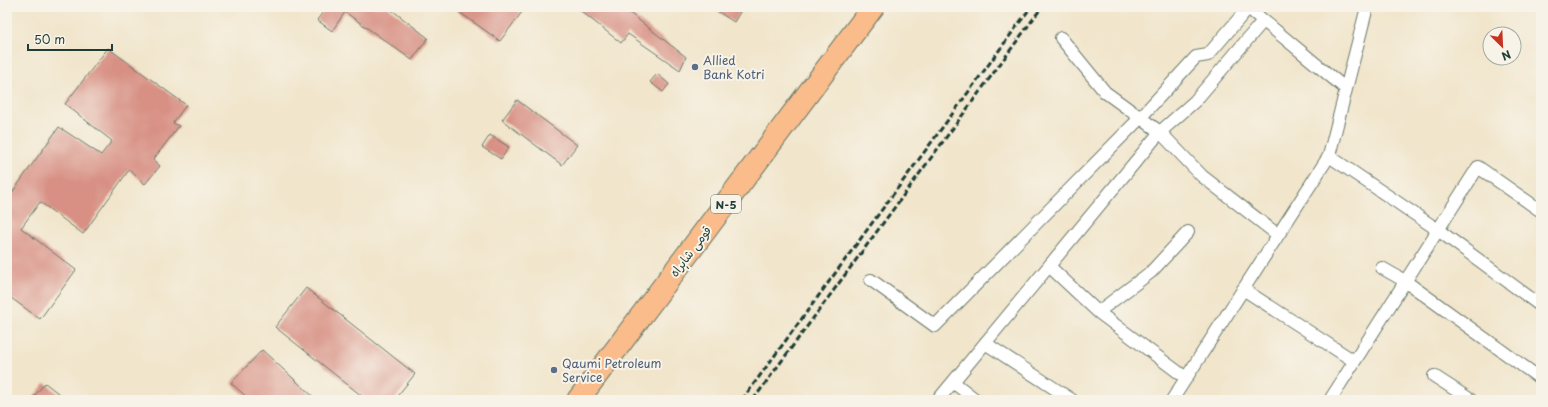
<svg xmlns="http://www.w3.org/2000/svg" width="1548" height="407" font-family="'Playpen Sans','Playpen Sans Arabic',sans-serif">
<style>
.building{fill:#d89084}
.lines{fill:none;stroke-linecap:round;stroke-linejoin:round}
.street-casing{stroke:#687869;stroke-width:14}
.highway-casing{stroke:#687869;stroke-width:24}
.street{stroke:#fff;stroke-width:12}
.highway{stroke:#f9bc8a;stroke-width:22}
.rail{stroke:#1f3d34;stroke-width:3;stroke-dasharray:6 3;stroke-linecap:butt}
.service-dot{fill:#5c6f8a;stroke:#f7f3e8;stroke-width:1.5}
.labels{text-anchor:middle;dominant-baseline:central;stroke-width:4;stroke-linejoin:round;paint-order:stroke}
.shield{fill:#f7f3e8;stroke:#60746a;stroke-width:1}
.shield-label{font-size:11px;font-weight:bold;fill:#1f3d34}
.service-label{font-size:12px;fill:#4e5e75;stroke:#f7f3e8;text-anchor:start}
.street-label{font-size:12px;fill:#1f3d34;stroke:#f7f3e8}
</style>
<rect width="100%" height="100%" fill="#f7f3e8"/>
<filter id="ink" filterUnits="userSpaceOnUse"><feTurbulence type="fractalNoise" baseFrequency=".025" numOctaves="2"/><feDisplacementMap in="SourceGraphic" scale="8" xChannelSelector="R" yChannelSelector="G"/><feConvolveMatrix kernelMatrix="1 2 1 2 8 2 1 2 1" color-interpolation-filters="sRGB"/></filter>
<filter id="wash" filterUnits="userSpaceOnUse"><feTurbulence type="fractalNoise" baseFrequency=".012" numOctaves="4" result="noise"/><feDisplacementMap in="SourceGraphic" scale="16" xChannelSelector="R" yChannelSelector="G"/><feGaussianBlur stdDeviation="0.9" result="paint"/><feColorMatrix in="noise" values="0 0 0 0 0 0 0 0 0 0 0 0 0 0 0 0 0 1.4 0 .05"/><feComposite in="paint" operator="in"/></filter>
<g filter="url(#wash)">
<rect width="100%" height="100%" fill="#f1e5cb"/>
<g id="blocks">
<path class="building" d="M327,7H388L428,38L412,60L345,12L332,31L317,20Z
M452,7H515L522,12L500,41Z
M576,7H622L686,57L680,70L628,34L621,43Z
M711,7H743L734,22Z
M108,48L186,105L173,123L179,126L153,160L160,166L145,184L129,170L83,234L40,202L21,228L76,270L40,319L7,295V191L11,194L59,127L101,155L112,141L65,104Z
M657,74L669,84L663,92L650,82Z
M517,100L577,145L562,165L502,120Z
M490,135L509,147L501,159L482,147Z
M306,288L415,374L394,400H367L275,327Z
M262,350L317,400H250L231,383Z
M45,383L67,400H31Z"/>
</g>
</g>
<g filter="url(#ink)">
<use href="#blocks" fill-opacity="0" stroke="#687869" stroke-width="1"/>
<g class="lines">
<g class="street-casing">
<path id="street" d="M1247,7L1346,89
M1061,38L1105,92L1160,132L1202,176L1278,235
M1329,156L1438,230L1541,306
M1049,266L1098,312L1186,378
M1382,268L1405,281L1541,379
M871,280L935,326L1140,118L1196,57L1208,55L1248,8
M1243,289L1354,361
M1098,312L1151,272L1188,232
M985,343L1072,400
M1434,376L1471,400
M953,382L976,400
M938,400L1160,132L1195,101L1263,21
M1172,400L1329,156L1367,7
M1330,400L1478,167L1541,211"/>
</g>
<g class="highway-casing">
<path id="highway" d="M578,400L873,7"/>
</g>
<use href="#street" class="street"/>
<use href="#highway" class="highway"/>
<path class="rail" d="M742,400L1031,7
M753,400L1042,7"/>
</g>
</g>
<g class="service-dot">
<circle cx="695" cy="67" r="4"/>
<circle cx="554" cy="370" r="4"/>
</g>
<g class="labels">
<rect class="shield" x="711" y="195" width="30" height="18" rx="3"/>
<g class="shield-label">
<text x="726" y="204">N-5</text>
</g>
<g class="service-label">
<text x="703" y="60">Allied<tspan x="703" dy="14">Bank Kotri</tspan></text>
<text x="562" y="363">Qaumi Petroleum<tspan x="562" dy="14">Service</tspan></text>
</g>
<g class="street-label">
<text transform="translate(690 251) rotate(-53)">قومی شاہراہ</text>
</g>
</g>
<rect width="1548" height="407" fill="none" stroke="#f7f3e8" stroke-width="24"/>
<g transform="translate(1502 46) rotate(156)"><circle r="19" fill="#f7f3e8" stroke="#a1aaa0"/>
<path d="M0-3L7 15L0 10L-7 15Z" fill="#c8321e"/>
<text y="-6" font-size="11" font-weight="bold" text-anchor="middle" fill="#1f3d34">N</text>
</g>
<path d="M28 44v6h84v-6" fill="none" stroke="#1f3d34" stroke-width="2"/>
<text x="34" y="44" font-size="12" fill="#1f3d34" stroke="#f7f3e8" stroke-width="3" paint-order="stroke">50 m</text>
</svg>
